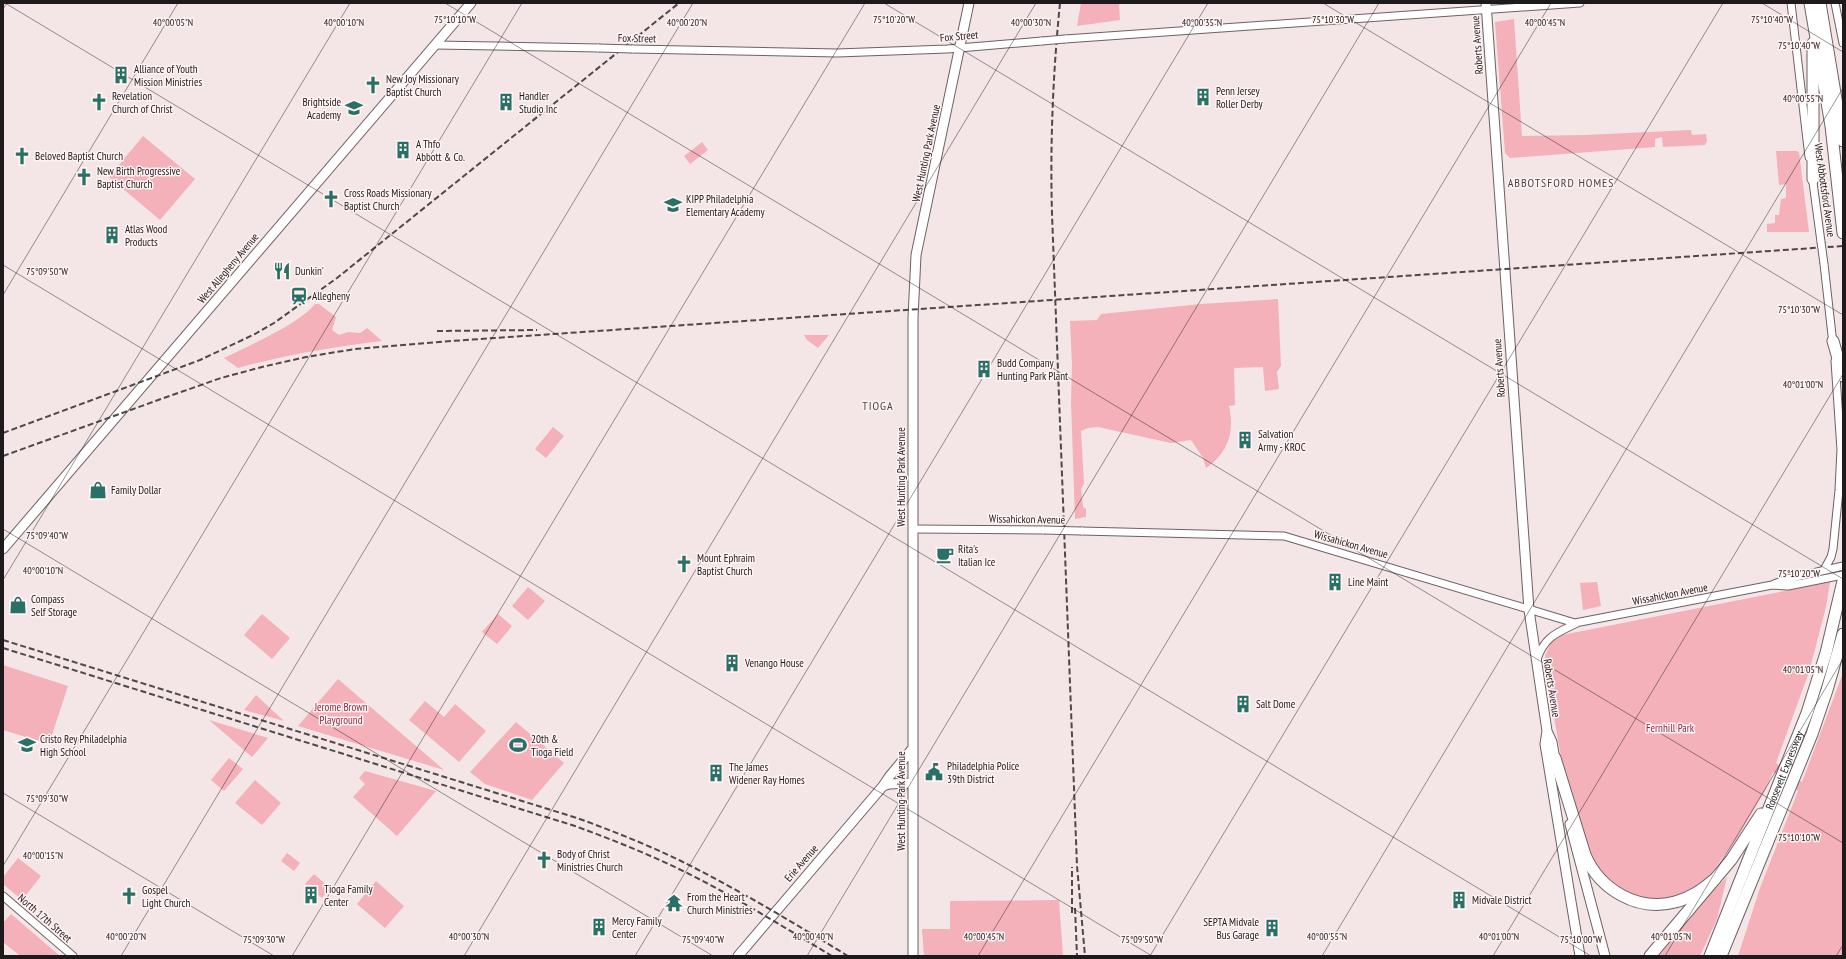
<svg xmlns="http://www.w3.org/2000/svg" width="1846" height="959" font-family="'PT Sans Narrow',sans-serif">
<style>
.green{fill:#f4b1ba}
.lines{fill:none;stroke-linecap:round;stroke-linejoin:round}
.minor-casing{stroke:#6e6163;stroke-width:9}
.major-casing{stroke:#6e6163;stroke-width:11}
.highway-casing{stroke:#6e6163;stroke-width:13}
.minor{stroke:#fff;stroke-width:7}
.major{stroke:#fff;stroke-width:9}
.highway{stroke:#fff;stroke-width:11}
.rail{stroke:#4f4849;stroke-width:2;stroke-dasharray:6 3;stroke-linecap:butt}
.minor-bridge-casing{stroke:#6e6163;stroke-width:9;stroke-linecap:butt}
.minor-bridge{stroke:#fff;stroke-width:7}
.ticks{fill:none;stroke:#1e191a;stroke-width:1;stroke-opacity:0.45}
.labels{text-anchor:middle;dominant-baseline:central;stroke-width:3;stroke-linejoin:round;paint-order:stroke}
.street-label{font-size:11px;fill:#1e191a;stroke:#fff3f4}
.poi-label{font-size:11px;fill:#1e191a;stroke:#fff3f4;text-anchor:start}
.park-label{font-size:11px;fill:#8b2a41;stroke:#fff3f4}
.neighbourhood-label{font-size:12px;letter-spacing:1px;fill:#4e4344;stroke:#fff3f4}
.ticks-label{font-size:10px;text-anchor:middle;fill:#1e191a;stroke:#fff3f4;stroke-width:3;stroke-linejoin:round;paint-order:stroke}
</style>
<rect width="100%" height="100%" fill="#f4e5e6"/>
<path class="green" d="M1081,3H1119L1120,20L1077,26Z
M1514,19L1522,136L1585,135L1691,130L1692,135L1706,134L1707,141L1705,145L1663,147L1662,137L1655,139V147L1510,158L1505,153L1495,22Z
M143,136L195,179L160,220L109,177Z
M702,142L708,150L690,164L684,156Z
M1776,151H1797L1799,152L1809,232H1767V224L1775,223V215H1779L1781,199L1786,198V184L1779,185Z
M1278,299L1281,366L1277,372L1279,389L1265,391L1263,367L1234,368L1235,405L1229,406C1235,432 1228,453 1206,468L1203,458L1191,440L1171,443L1098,427L1088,428L1081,431L1084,484L1081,489L1083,507L1086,509V517L1075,519L1071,402L1072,365L1070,321L1097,320L1101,314L1201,304Z
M315,304H319L336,317L332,330L339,335L348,332L360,333L367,328L382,341C333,347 285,355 238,368L224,358C248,346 299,324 315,304Z
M804,335H829L818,348L807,340Z
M553,427L564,436L546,458L535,449Z
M1597,582L1601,606L1583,610L1580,583Z
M1830,582L1826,607L1809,672L1776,763L1802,782L1843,673V956H1738L1760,888L1798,791L1773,772L1766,789L1736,840L1706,880L1680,896L1661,901L1618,892L1588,857L1563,768L1548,684L1545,656L1551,642L1562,635Z
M528,587L545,601L528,620L512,606Z
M262,614L290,638L272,659L244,635Z
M498,614L512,626L497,644L482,632Z
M3,665L68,686L49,744L3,730Z
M338,679L444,770L298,726Z
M256,695L284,721L244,710Z
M425,701L444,717L455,704L486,731L459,762L409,720Z
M209,720L268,738L252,757Z
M516,722L564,763L532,800L485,784L470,772Z
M229,758L243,769L224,791L211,780Z
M365,771L436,791L397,836L353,797L365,784L359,778Z
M255,780L281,803L262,825L235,803Z
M287,853L300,863L294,871L281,861Z
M18,858L41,876L22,900L3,884V877Z
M314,874L330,888L322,898L305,884Z
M1727,877L1717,919L1700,956H1659L1707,897Z
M376,881L404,906L385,928L357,904Z
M1059,900L1063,956H924L922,929H950V901Z
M11,914L60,956H20L3,942V923Z"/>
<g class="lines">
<g class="minor-casing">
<path id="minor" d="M1791,3L1809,157
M1835,3L1843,43
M1065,39L1580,3
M435,45L599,48
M632,49L837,53L947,49L1042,41
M1812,175L1821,242
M1824,264L1833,344
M913,529L1044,530
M1081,531L1284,536L1575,623L1772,585L1788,586L1843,575
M1824,570L1831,557L1833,549L1839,490L1841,450L1835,361
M1774,584L1787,579L1843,566
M1537,659C1545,636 1557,633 1577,623
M3,896L73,956"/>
</g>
<g class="major-casing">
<path id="major" d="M1486,3L1529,610L1547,731L1552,742L1556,765
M3,549L471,3
M1547,731L1545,744L1580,956
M883,786L889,784L913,783
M1570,824L1605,956
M738,956L883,786L889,777L913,748
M913,956V318L916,255L969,3"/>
</g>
<g class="highway-casing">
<g id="highway">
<path d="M1810,3L1831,126L1843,233"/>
<path d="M1820,3L1843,141"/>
<path d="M1813,43V179"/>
<path d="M1833,341L1843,376"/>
<path d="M1555,758L1585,855C1600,890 1638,912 1675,902C1691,898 1703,889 1715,879"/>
<path d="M1650,956L1731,860L1761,814"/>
<path id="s1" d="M1710,956L1807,713L1826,653L1843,581"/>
<path d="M1721,956L1812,734L1827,690L1843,634"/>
</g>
</g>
<use href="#minor" class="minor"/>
<use href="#major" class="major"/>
<use href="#highway" class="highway"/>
<path class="rail" d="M1060,3C1053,73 1050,143 1052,214L1077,866L1085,956
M437,331L537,330
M3,433L200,360L255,334L274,323L337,278L679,3
M3,456L161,399L221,378L262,367L306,357L355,349L451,341L1843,246
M3,640L577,818C613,831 648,845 681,861C739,890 794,923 848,956
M3,648L575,826C616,841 656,857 695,877C742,901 787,929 832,956
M1075,908L1077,956
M1072,913V867"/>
<g class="minor-bridge-casing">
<path id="minor-bridge" d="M1042,41L1065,39
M599,48L632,49
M1821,242L1824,264
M1044,530L1081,531"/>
</g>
<use href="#minor-bridge" class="minor-bridge"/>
</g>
<path class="ticks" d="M5,3L1591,956M445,3L1843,843M884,3L1843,579M1323,3L1843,315M1762,3L1843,52M3,9L7,3M3,265L1152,956M3,295L178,3M3,529L713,956M3,580L350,3M3,793L274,956M3,866L522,3M121,956L693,3M292,956L865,3M464,956L1036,3M635,956L1208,3M807,956L1379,3M978,956L1551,3M1150,956L1723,3M1322,956L1843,88M1493,956L1843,374M1665,956L1843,659M1836,956L1843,945"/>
<defs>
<g id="building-bare" transform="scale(1.38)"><path d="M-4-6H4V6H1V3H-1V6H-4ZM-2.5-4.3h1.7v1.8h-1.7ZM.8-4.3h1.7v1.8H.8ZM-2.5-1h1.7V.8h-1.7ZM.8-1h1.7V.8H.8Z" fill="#297066" stroke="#fff3f4" stroke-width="2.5" paint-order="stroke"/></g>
<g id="church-bare" transform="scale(1.38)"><path d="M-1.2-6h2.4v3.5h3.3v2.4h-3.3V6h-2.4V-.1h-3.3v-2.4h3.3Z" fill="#297066" stroke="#fff3f4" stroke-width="2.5" paint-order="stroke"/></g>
<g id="school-bare" transform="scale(1.38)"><path d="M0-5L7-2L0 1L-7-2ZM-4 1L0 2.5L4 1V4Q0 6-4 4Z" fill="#297066" stroke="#fff3f4" stroke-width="2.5" paint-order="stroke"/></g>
<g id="restaurant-bare" transform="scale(1.38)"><path d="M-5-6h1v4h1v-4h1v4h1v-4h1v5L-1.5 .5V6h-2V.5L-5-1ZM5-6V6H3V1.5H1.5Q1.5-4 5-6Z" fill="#297066" stroke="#fff3f4" stroke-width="2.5" paint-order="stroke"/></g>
<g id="station-bare" transform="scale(1.38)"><path d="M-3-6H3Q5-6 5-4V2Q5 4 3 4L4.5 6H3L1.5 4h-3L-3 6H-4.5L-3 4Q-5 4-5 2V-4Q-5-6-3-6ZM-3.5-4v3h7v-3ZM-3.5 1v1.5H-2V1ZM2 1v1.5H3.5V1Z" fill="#297066" stroke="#fff3f4" stroke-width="2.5" paint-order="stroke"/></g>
<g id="shop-bare" transform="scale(1.38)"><path d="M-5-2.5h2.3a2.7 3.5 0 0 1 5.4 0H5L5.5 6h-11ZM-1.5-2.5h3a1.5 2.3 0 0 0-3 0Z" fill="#297066" stroke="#fff3f4" stroke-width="2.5" paint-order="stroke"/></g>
<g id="cafe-bare" transform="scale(1.38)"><path d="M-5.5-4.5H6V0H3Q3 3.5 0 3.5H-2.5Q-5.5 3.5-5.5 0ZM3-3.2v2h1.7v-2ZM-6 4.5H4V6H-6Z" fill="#297066" stroke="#fff3f4" stroke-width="2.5" paint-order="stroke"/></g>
<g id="stadium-bare" transform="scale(1.38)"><path d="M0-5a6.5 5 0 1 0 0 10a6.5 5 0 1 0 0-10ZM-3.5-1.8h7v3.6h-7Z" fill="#297066" stroke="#fff3f4" stroke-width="2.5" paint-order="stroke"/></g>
<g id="civic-bare" transform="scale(1.38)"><path d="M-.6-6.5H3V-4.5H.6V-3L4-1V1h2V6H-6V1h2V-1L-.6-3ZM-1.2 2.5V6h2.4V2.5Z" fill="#297066" stroke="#fff3f4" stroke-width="2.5" paint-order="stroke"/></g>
<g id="temple-bare" transform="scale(1.38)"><path d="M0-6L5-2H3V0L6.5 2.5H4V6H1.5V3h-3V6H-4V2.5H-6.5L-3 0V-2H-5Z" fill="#297066" stroke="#fff3f4" stroke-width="2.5" paint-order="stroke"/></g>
</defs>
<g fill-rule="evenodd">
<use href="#building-bare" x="121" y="75"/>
<use href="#church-bare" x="373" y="85"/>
<use href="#building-bare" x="1203" y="97"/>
<use href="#church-bare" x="99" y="102"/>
<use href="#building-bare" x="506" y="102"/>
<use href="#school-bare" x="354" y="108"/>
<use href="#building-bare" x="403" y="150"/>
<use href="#church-bare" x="22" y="156"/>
<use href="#church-bare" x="84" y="177"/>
<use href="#church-bare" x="331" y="199"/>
<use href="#school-bare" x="673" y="205"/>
<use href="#building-bare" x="112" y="235"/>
<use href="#restaurant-bare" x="282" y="271"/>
<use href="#station-bare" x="299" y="296"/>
<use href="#building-bare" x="984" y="369"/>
<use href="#building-bare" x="1245" y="440"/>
<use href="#shop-bare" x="98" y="490"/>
<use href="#cafe-bare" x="945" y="555"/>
<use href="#church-bare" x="684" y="564"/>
<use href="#building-bare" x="1335" y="582"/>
<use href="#shop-bare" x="18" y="605"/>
<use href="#building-bare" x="732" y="663"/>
<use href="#building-bare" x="1243" y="704"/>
<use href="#school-bare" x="27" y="745"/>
<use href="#stadium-bare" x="518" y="745"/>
<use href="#civic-bare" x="934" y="772"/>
<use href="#building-bare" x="716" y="773"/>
<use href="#church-bare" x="544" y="860"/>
<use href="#building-bare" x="311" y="895"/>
<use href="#church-bare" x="129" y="896"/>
<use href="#building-bare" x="1459" y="900"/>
<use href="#temple-bare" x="674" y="903"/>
<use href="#building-bare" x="599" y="927"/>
<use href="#building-bare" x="1272" y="928"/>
</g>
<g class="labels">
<g class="street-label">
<text transform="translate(959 36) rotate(-5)">Fox Street</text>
<text transform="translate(637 38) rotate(1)">Fox Street</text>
<text transform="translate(1477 45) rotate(-94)">Roberts Avenue</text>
<text transform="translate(926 153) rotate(-78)">West Hunting Park Avenue</text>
<text transform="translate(1825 190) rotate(82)">West Abbottsford Avenue</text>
<text transform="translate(228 268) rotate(-50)">West Allegheny Avenue</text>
<text transform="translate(1499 368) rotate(-94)">Roberts Avenue</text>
<text transform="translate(901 477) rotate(-90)">West Hunting Park Avenue</text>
<text transform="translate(1027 519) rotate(1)">Wissahickon Avenue</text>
<text transform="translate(1351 544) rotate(16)">Wissahickon Avenue</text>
<text transform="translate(1670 594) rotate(-11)">Wissahickon Avenue</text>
<text transform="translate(1552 688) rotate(81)">Roberts Avenue</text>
<text stroke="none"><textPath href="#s1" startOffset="200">Roosevelt Expressway</textPath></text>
<text transform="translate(901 801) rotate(-90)">West Hunting Park Avenue</text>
<text transform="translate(801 863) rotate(-49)">Erie Avenue</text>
<text transform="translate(45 918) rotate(41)">North 17th Street</text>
</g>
<g class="poi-label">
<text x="134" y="69">Alliance of Youth<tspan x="134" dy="13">Mission Ministries</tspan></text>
<text x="386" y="79">New Joy Missionary<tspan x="386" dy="13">Baptist Church</tspan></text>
<text x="1216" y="91">Penn Jersey<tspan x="1216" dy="13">Roller Derby</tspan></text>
<text x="112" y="96">Revelation<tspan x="112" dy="13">Church of Christ</tspan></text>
<text x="519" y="96">Handler<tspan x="519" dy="13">Studio Inc</tspan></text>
<text x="341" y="102" text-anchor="end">Brightside<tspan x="341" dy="13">Academy</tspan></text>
<text x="416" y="144">A Thfo<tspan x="416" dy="13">Abbott &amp; Co.</tspan></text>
<text x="35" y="156">Beloved Baptist Church</text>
<text x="97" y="171">New Birth Progressive<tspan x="97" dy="13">Baptist Church</tspan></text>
<text x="344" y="193">Cross Roads Missionary<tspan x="344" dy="13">Baptist Church</tspan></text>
<text x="686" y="199">KIPP Philadelphia<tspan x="686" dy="13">Elementary Academy</tspan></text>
<text x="125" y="229">Atlas Wood<tspan x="125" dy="13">Products</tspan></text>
<text x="295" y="271">Dunkin'</text>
<text x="312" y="296">Allegheny</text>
<text x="997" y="363">Budd Company<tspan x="997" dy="13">Hunting Park Plant</tspan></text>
<text x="1258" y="434">Salvation<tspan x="1258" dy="13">Army - KROC</tspan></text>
<text x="111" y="490">Family Dollar</text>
<text x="958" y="549">Rita's<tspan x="958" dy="13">Italian Ice</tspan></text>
<text x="697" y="558">Mount Ephraim<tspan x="697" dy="13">Baptist Church</tspan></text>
<text x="1348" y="582">Line Maint</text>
<text x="31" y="599">Compass<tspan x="31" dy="13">Self Storage</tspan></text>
<text x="745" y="663">Venango House</text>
<text x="1256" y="704">Salt Dome</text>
<text x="40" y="739">Cristo Rey Philadelphia<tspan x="40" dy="13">High School</tspan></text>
<text x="531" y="739">20th &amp;<tspan x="531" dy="13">Tioga Field</tspan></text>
<text x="947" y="766">Philadelphia Police<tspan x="947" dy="13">39th District</tspan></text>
<text x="729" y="767">The James<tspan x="729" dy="13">Widener Ray Homes</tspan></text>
<text x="557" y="854">Body of Christ<tspan x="557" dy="13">Ministries Church</tspan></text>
<text x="324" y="889">Tioga Family<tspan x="324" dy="13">Center</tspan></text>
<text x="142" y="890">Gospel<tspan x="142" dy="13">Light Church</tspan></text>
<text x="687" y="897">From the Heart<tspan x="687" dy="13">Church Ministries</tspan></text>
<text x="1472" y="900">Midvale District</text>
<text x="612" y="921">Mercy Family<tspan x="612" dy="13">Center</tspan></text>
<text x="1259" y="922" text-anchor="end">SEPTA Midvale<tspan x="1259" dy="13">Bus Garage</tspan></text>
</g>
<g class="park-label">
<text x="341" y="707">Jerome Brown<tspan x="341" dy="13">Playground</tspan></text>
<text x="1670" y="728">Fernhill Park</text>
</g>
<g class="neighbourhood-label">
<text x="1561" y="182">ABBOTSFORD HOMES</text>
<text x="878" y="405">TIOGA</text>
</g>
</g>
<g class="ticks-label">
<text x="455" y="23">75°10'10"W</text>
<text x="894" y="23">75°10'20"W</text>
<text x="1333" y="23">75°10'30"W</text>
<text x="1772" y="23">75°10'40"W</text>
<text x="173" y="26">40°00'05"N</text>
<text x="344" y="26">40°00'10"N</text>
<text x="687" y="26">40°00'20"N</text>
<text x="1031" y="26">40°00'30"N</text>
<text x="1202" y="26">40°00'35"N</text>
<text x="1545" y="26">40°00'45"N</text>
<text x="1799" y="49">75°10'40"W</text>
<text x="1803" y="102">40°00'55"N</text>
<text x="47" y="275">75°09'50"W</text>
<text x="1799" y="313">75°10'30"W</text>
<text x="1803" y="388">40°01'00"N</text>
<text x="47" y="539">75°09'40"W</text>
<text x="43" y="574">40°00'10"N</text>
<text x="1799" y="577">75°10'20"W</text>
<text x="1803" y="673">40°01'05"N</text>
<text x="47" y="802">75°09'30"W</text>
<text x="1799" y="841">75°10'10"W</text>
<text x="43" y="859">40°00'15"N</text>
<text x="126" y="940">40°00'20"N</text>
<text x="469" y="940">40°00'30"N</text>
<text x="813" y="940">40°00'40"N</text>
<text x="984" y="940">40°00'45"N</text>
<text x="1327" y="940">40°00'55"N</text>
<text x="1499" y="940">40°01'00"N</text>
<text x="1671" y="940">40°01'05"N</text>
<text x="264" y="943">75°09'30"W</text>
<text x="703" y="943">75°09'40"W</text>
<text x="1142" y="943">75°09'50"W</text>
<text x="1581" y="943">75°10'00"W</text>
</g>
<rect width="1846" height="959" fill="none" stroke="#1e191a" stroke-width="8"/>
</svg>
